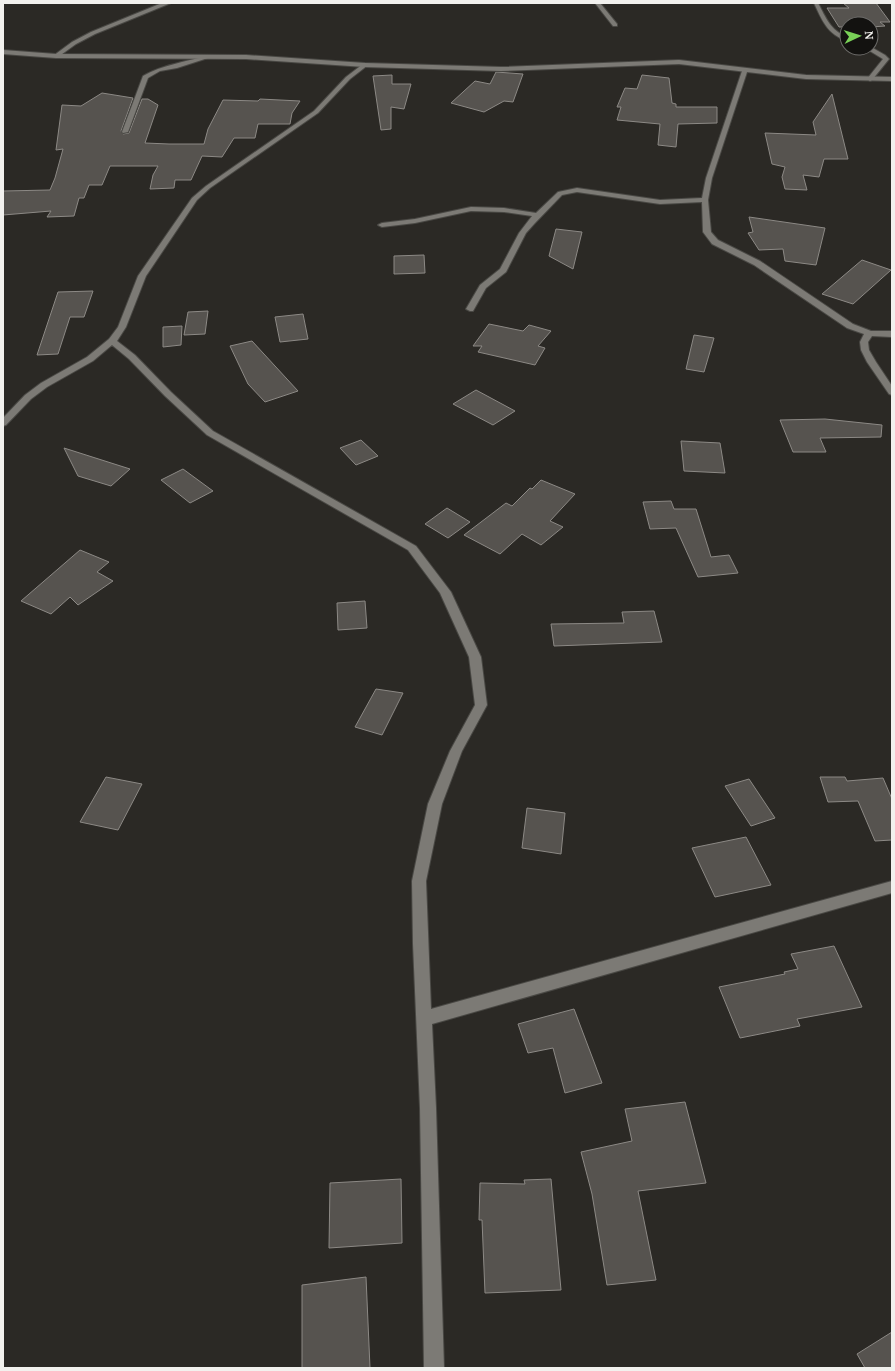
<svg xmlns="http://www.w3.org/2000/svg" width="895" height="1371" font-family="'Noto Serif',serif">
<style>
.building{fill:#56534f;stroke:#8c8985}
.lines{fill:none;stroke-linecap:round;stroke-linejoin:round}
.minor-casing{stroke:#494844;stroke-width:2}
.tertiary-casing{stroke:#494844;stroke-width:2}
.minor{fill:#7c7a75;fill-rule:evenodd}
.tertiary{fill:#7c7a75;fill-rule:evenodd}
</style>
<rect width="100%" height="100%" fill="#2b2925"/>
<path class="building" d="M843,3H876L890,22H880L885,26L871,27V24H847V27H839L827,8H849Z
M496,72L523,74L513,102L504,101L484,112L451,103L475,81L490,84Z
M392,75V84H411L404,109L391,107V129L381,130L373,76Z
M642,75L669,78L672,103L676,104V107H717V123L678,124L676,147L658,145L660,124L617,120L621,107H617L625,88L637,89Z
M102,93L133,98L121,131L123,134L129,133L142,99H148L158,105L145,143L169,144H204L208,129L223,100L258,101L260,99L300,101L292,113L290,124H258L255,138H234L222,157L202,156L191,180H175L174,188L150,189L153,175L158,166H110L102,185H89L84,198H79L74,216L47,217L51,211L3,215V191L50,190L55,178L63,149L56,150L62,105L81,106Z
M832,94L848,159H824L819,177L803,175L807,190L785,189L782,177L785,167L772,164L765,133L816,135L813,122Z
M749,217L825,228L816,265L785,261L783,249L759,250L748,233L753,232Z
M556,229L582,232L573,269L549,256Z
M424,255L425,273L394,274V256Z
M862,260L891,270L853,304L822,294Z
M93,291L84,317H70L58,354L37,355L58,292Z
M208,311L205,334L184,335L188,312Z
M303,314L308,339L280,342L275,317Z
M489,324L523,331L529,325L551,331L538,346L545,348L535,365L478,352L482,346H473Z
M182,326L181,345L163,347V327Z
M694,335L714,338L704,372L686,369Z
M252,341L298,391L265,402L248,384L230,346Z
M476,390L515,411L493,425L453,404Z
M825,419L882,425L881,437L820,438L826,452H793L780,420Z
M361,440L378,456L356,465L340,448Z
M681,441L720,443L725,473L684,471Z
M64,448L130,469L111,486L78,476Z
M183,469L213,491L190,503L161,480Z
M541,480L575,494L550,521L563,527L541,545L522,534L500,554L464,535L506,503L512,506L530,488L532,489Z
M671,501L674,509H696L711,557L729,555L738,573L698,577L676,528L650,529L643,502Z
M447,508L470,522L448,538L425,524Z
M80,550L109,562L97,572L113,581L78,605L70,597L51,614L21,601Z
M365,601L367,628L338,630L337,603Z
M654,611L662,642L554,646L551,624L624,623L622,612Z
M376,689L403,693L382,735L355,727Z
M106,777L142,784L118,830L80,822Z
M820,777H845L847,781L883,778L892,799V840L875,841L858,801L828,802Z
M749,779L775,818L751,826L725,786Z
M527,808L565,813L561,854L522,848Z
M746,837L771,885L715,897L692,848Z
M834,946L862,1007L797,1019L800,1026L740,1038L719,987L785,974L784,972L798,969L791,954Z
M574,1009L602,1083L565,1093L553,1048L528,1053L518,1024Z
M685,1102L706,1183L638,1191L656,1280L607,1285L592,1194L581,1152L632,1141L625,1109Z
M401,1179L402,1243L329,1248L330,1183Z
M551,1179L561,1290L485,1293L482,1220H479L480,1183L525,1184L524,1180Z
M366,1277L370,1368H302V1285Z
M892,1332V1368H865L857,1354Z"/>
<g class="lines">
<g class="minor-casing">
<path id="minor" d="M162,3H171L95,34L76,44L58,57L53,56L72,42L91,32Z
M595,3H600L617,24V26H613Z
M814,3H818C826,18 830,30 847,37V41C827,34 822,20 814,3Z
M871,47L885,55L889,59L872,80L870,81L867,79L883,59L865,48Z
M206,56L211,57L177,68L160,71L148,78L128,132L123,133L122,132L143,76C162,65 185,62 206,56Z
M363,64L368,65L350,79L318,113L210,188L197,200L146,276L126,327L117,341L135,355L171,392L213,431L416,546L451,592L481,657L487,705L462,751L442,804L426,881L431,1009L892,881V893L432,1024L436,1108L444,1368H424L420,1108L413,944L412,881L428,804L450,751L475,705L469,657L440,593L408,550L207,435L165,396L129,359L112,345L93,361L47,387L31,399L6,425L3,426V418L25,395L41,383L87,357L109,339L118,327L138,276L192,198L206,186L314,111L346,77Z
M743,68L748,69L712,178L708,200L711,232L718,240L760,261L853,324L871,331H892V337L872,336L868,342L869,350L876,362L892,386V395L889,394L867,362L861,350L860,342L864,334L847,328L754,265L712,244L703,232L702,202L660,204L577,192L562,195L535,223L526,233L506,272L486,288L473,311H470L466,309L480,285L500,269L519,233L532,216L504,212L471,211L415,223L382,227L378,225L382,223L415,219L471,207L504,208L536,213L558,192L577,188L660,200L702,198L706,178Z"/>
</g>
<g class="tertiary-casing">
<path id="tertiary" d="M3,50L56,54L246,55L365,63L501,67L679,60L806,75L892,77V81L806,79L679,64L501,71L365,67L246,59L56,58L3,54Z"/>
</g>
<use href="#minor" class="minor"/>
<use href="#tertiary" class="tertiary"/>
</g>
<rect width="895" height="1371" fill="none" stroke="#f2f1ee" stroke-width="8"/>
<g transform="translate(859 36) rotate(86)"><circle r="19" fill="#131210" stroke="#6c6b69"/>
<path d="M0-3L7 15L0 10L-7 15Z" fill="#79d157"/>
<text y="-6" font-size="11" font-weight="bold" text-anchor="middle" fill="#f2f1ee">N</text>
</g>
</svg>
